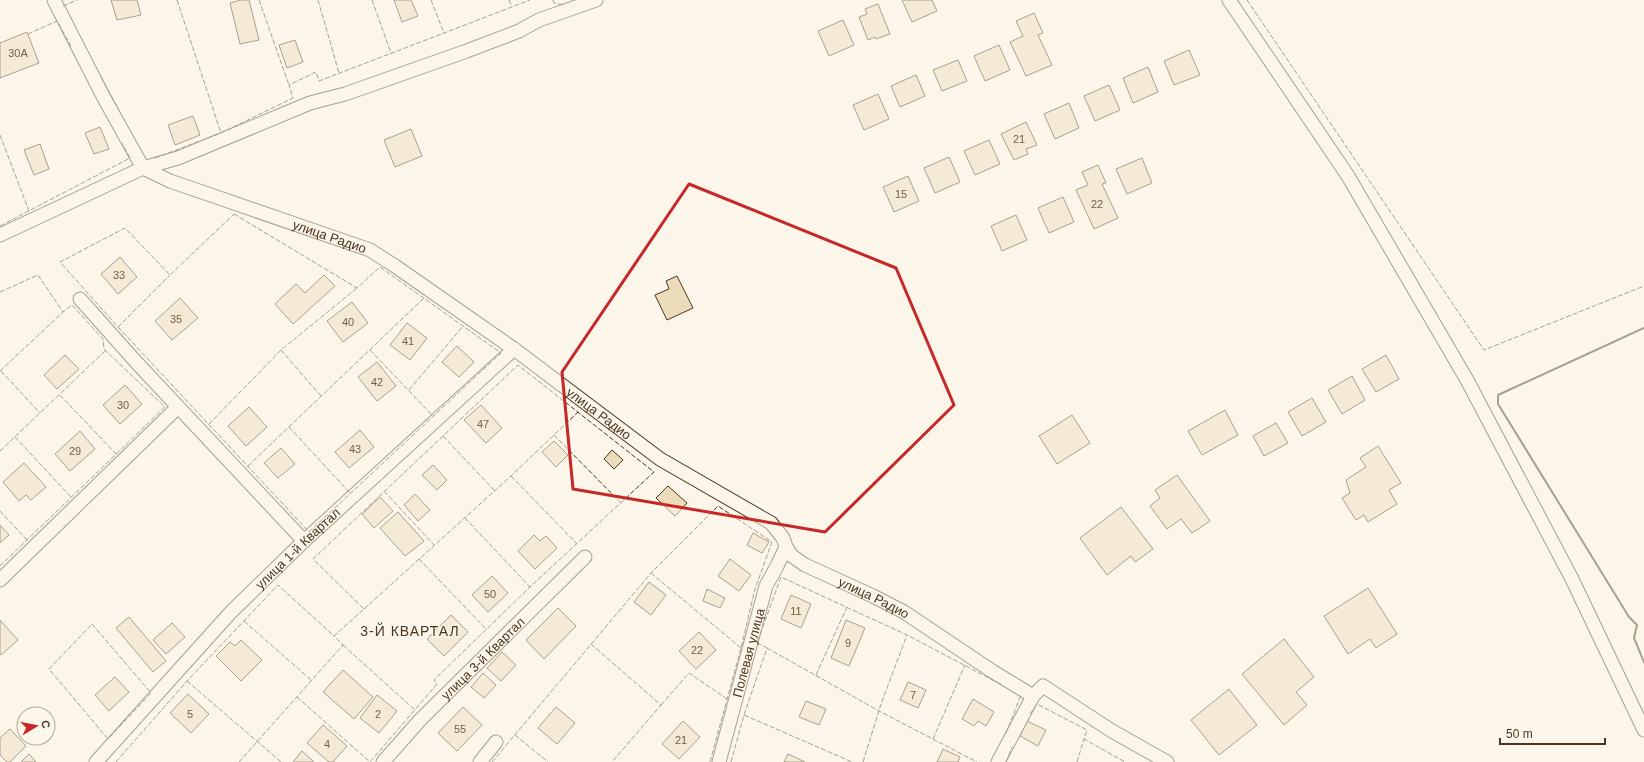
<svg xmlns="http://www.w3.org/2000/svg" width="1644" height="762" font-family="Arial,sans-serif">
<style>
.building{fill:#ecdcbc;stroke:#4a3520}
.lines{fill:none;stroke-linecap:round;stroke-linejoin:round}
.minor-casing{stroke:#4a3520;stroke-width:15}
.minor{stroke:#fbf6e9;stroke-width:13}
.fence{stroke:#4a3520;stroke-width:1;stroke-dasharray:5 2;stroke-linecap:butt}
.wall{stroke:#4a3520;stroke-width:2}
.marked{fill:none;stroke:#c62828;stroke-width:3;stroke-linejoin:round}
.labels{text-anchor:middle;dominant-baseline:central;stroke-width:3;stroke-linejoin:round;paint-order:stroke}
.number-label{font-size:11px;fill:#725f47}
.street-label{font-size:13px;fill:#4a3520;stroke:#fbf6e9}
.neighbourhood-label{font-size:14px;letter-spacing:1px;fill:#4a3520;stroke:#fbf6e9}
</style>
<rect width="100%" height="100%" fill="#fbf6e9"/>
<path class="building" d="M111,0H137L141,15L117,20Z
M241,0H249L259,40L240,44L230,3Z
M394,0H411L418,16L402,22Z
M902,0H932L937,11L912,22Z
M878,4L890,34L876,39L875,37L868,40L859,17L867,14L865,9Z
M1034,13L1043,33L1038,35L1052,65L1026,76L1010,42L1023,36L1016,21Z
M843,20L854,45L829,56L818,31Z
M27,32L39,63L0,78V43Z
M295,40L303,62L287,68L279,45Z
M999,45L1010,70L985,81L974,56Z
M1189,50L1200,75L1174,85L1164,61Z
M958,60L967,81L942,91L933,70Z
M1148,67L1158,92L1133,103L1123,78Z
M916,75L925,96L900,107L891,86Z
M1109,85L1120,110L1095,121L1084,96Z
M878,94L889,119L864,130L853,105Z
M1069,103L1079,128L1055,139L1044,114Z
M193,116L200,135L175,145L168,125Z
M1026,122L1037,145L1026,149L1028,154L1014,160L1001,134Z
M100,127L109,149L94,154L85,133Z
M411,129L422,156L395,167L384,140Z
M989,140L1000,164L975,175L964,151Z
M40,144L49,169L34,175L24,150Z
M949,157L960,182L935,193L924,168Z
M1142,158L1152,183L1127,194L1116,169Z
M1098,165L1106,183L1102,184L1118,218L1094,229L1076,190L1088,185L1082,172Z
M908,176L919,201L894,212L883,187Z
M1063,197L1074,222L1049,233L1038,208Z
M1016,215L1027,240L1002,251L991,226Z
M120,257L137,277L118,294L101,274Z
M324,275L335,286L293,324L275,304L296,284L305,293Z
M677,276L693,308L667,320L655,295L669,289L666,281Z
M180,298L198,318L172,340L155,321Z
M352,302L368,323L343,342L327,321Z
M407,323L427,338L410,360L390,345Z
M457,346L474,362L459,377L442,362Z
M65,355L79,369L57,389L44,375Z
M1386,355L1399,379L1376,392L1362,369Z
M377,362L396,386L377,401L358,377Z
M1352,376L1365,400L1342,414L1328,390Z
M125,385L142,404L120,424L103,405Z
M1312,398L1326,422L1302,436L1288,412Z
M481,405L502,428L486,443L464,420Z
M249,407L267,427L246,446L228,426Z
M1225,410L1238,435L1202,455L1188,431Z
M1072,415L1090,443L1057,464L1039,436Z
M1276,423L1288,443L1264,456L1253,436Z
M360,430L374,447L349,468L335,452Z
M80,431L95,449L70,471L55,454Z
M554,441L568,455L556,467L542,452Z
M1378,446L1401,483L1389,490L1397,504L1368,522L1364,515L1356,520L1342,498L1350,493L1346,480L1366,467L1360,458Z
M281,448L295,464L278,478L264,463Z
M612,450L623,460L614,469L604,459Z
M24,463L46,487L31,500L26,495L19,501L3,482Z
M433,465L447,480L437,490L422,475Z
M1177,475L1210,521L1192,533L1181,519L1167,529L1150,506L1160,498L1155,490Z
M668,486L687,503L675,516L656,498Z
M415,494L430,510L418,521L404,505Z
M380,497L393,511L374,528L362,514Z
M1121,507L1153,549L1135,562L1131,556L1107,575L1080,538Z
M398,512L424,541L405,556L380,528Z
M0,525L9,535L0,543Z
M753,533L769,542L762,553L747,545Z
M534,535L540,541L546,536L557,548L535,569L518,551Z
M730,559L751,575L739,591L718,576Z
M492,576L508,593L488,612L472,595Z
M649,582L666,595L651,615L634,602Z
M1368,588L1397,634L1376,648L1370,639L1348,654L1324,616Z
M707,589L725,598L720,608L703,601Z
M791,595L811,604L801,628L781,619Z
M558,608L576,626L544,659L526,640Z
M451,615L468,632L444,656L427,639Z
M129,617L166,661L153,672L116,628Z
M0,620L18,640L1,655L0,654Z
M846,620L865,628L849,666L831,658Z
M172,623L185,637L166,654L153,640Z
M699,632L716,650L696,669L679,651Z
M1284,639L1314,677L1296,692L1307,705L1284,725L1242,674Z
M241,640L262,660L241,681L216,656L230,642L235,646Z
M502,652L516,665L501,681L487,668Z
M343,670L373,697L354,719L323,692Z
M483,673L496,685L484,698L471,687Z
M115,677L129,692L109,711L95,695Z
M908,682L926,690L918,708L900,700Z
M1229,689L1257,725L1219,755L1191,720Z
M188,694L209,714L191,733L170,713Z
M377,695L397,711L379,733L360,718Z
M973,699L994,712L986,726L978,721L974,726L962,719Z
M806,701L826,709L819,725L799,717Z
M463,707L482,725L457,751L438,733Z
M556,707L575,723L557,744L538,728Z
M683,721L700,737L679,759L662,744Z
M1027,721L1046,730L1038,746L1020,736Z
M323,725L347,746L333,762H329L307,743Z
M10,729L26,746L10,762H7L0,755V738Z
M943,749L960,757L958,762H937Z
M302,751L314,762H293Z
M29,754L36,762H21Z
M788,754L805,762H784Z"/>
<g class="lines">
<g class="minor-casing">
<g id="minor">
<path id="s1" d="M54,0L104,98L143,168L170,181L370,250L395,266L514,349L660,459L771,523L783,538L786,547L792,556L805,565L873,596L904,612L992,671L1033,696"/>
<path d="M1229,0L1348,176L1467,380L1572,579L1644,730"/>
<path d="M0,235L143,168L178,158L310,103L345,94L464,52L519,31L539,20L596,0"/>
<path d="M80,299L137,363L304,541"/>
<path d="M0,580L178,407"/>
<path id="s2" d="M96,762L231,612L304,541L514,349"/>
<path id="s3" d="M383,762L420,720L585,557"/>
<path d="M480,762L496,742"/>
<path id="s4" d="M719,762L766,586L777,566L786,547"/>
<path d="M998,762L1033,696L1043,686L1112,731L1167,762"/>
</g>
</g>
<use href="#minor" class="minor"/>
<path class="fence" d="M177,0L221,133
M259,0L289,85
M318,0L339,73
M372,0L391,53
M431,0L444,33
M509,0L512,7
M553,0L554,3L565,5
M1247,0L1484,350L1644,286
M63,6L77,0
M28,34L57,21L71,46
M101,77L119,110
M0,135L29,211
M155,158L221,133L293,98L289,85L316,72L319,81L530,0
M234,214L357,288L380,267L501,353L309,532L118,327L60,262L125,228L170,275Z
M0,226L130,158L122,143
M0,292L38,275L63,312L72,305L103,339L104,349L165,407L0,566
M118,327L170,275
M281,350L321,396
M370,350L433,416
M0,371L63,312
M1,371L40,413
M409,390L463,326
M60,395L116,454
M209,424L281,350L357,288
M289,427L350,493
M554,435L621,503
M443,436L495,491
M15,437L71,497
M0,451L106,350
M248,466L424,298
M511,476L577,544
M384,491L434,545
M0,511L27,540
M465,518L530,587
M419,559L486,629
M651,573L741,648
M364,609L511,476L578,412
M244,621L311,680
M92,624L151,693L108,739L49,669Z
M591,644L661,705L612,762
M343,645L415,710
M767,648L879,711L977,762
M816,675L847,607
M187,681L281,762
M297,697L370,762
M661,705L689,673L727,699
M1030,714L1037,704L1087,730L1084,739L1125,762
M744,715L852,762
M1006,733L1021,695
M515,735L548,762
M933,739L965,665
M116,762L187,681L278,585L334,636L364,609L313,559L518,365L654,472L530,587L434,680L437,684L370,762
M239,762L343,645L334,636
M492,762L651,573L718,506L772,542L755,589L741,648L710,762
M731,762L744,715L767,648L757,643L781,577L907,635L1002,685
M863,762L881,704L907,635
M1006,762L1012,747
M1077,762L1084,739"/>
<path class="wall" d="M1644,328L1498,395V404L1629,617L1637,625L1634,638L1644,662"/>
</g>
<path d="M0 0H1644V762H0ZM689,184L896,268L954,405L825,532L573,489L562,372Z" fill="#fbf6e9" fill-opacity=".55" fill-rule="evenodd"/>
<path class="marked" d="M689,184L896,268L954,405L825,532L573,489L562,372Z"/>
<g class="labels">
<g class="number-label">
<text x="18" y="53">30А</text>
<text x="1019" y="139">21</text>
<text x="901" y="194">15</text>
<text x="1097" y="204">22</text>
<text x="119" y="275">33</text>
<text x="176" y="319">35</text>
<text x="348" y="322">40</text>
<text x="408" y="341">41</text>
<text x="377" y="382">42</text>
<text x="123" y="405">30</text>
<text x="483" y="424">47</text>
<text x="355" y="449">43</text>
<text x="75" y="451">29</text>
<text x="490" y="594">50</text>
<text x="796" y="611">11</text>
<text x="848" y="643">9</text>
<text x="697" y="650">22</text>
<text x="913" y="695">7</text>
<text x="190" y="714">5</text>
<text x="378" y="714">2</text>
<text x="460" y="729">55</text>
<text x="681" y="740">21</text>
<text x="327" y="744">4</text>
</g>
<g class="street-label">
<text stroke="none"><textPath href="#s1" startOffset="389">улица Радио</textPath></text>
<text stroke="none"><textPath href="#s1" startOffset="713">улица Радио</textPath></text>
<text stroke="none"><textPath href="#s2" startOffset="294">улица 1-й Квартал</textPath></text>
<text stroke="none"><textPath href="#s1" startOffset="1049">улица Радио</textPath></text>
<text stroke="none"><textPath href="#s4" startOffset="113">Полевая улица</textPath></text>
<text stroke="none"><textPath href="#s3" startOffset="144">улица 3-й Квартал</textPath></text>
</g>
<g class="neighbourhood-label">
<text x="410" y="631">3-Й КВАРТАЛ</text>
</g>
</g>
<g transform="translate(36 726) rotate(80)"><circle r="19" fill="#fbf6e9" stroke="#b4a999"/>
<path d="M0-3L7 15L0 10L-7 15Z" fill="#c62828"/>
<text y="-6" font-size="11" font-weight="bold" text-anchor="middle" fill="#4a3520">С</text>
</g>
<path d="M1500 738v6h105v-6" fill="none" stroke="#4a3520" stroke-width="2"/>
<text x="1506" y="738" font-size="12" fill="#4a3520" stroke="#fbf6e9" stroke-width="3" paint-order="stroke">50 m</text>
</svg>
